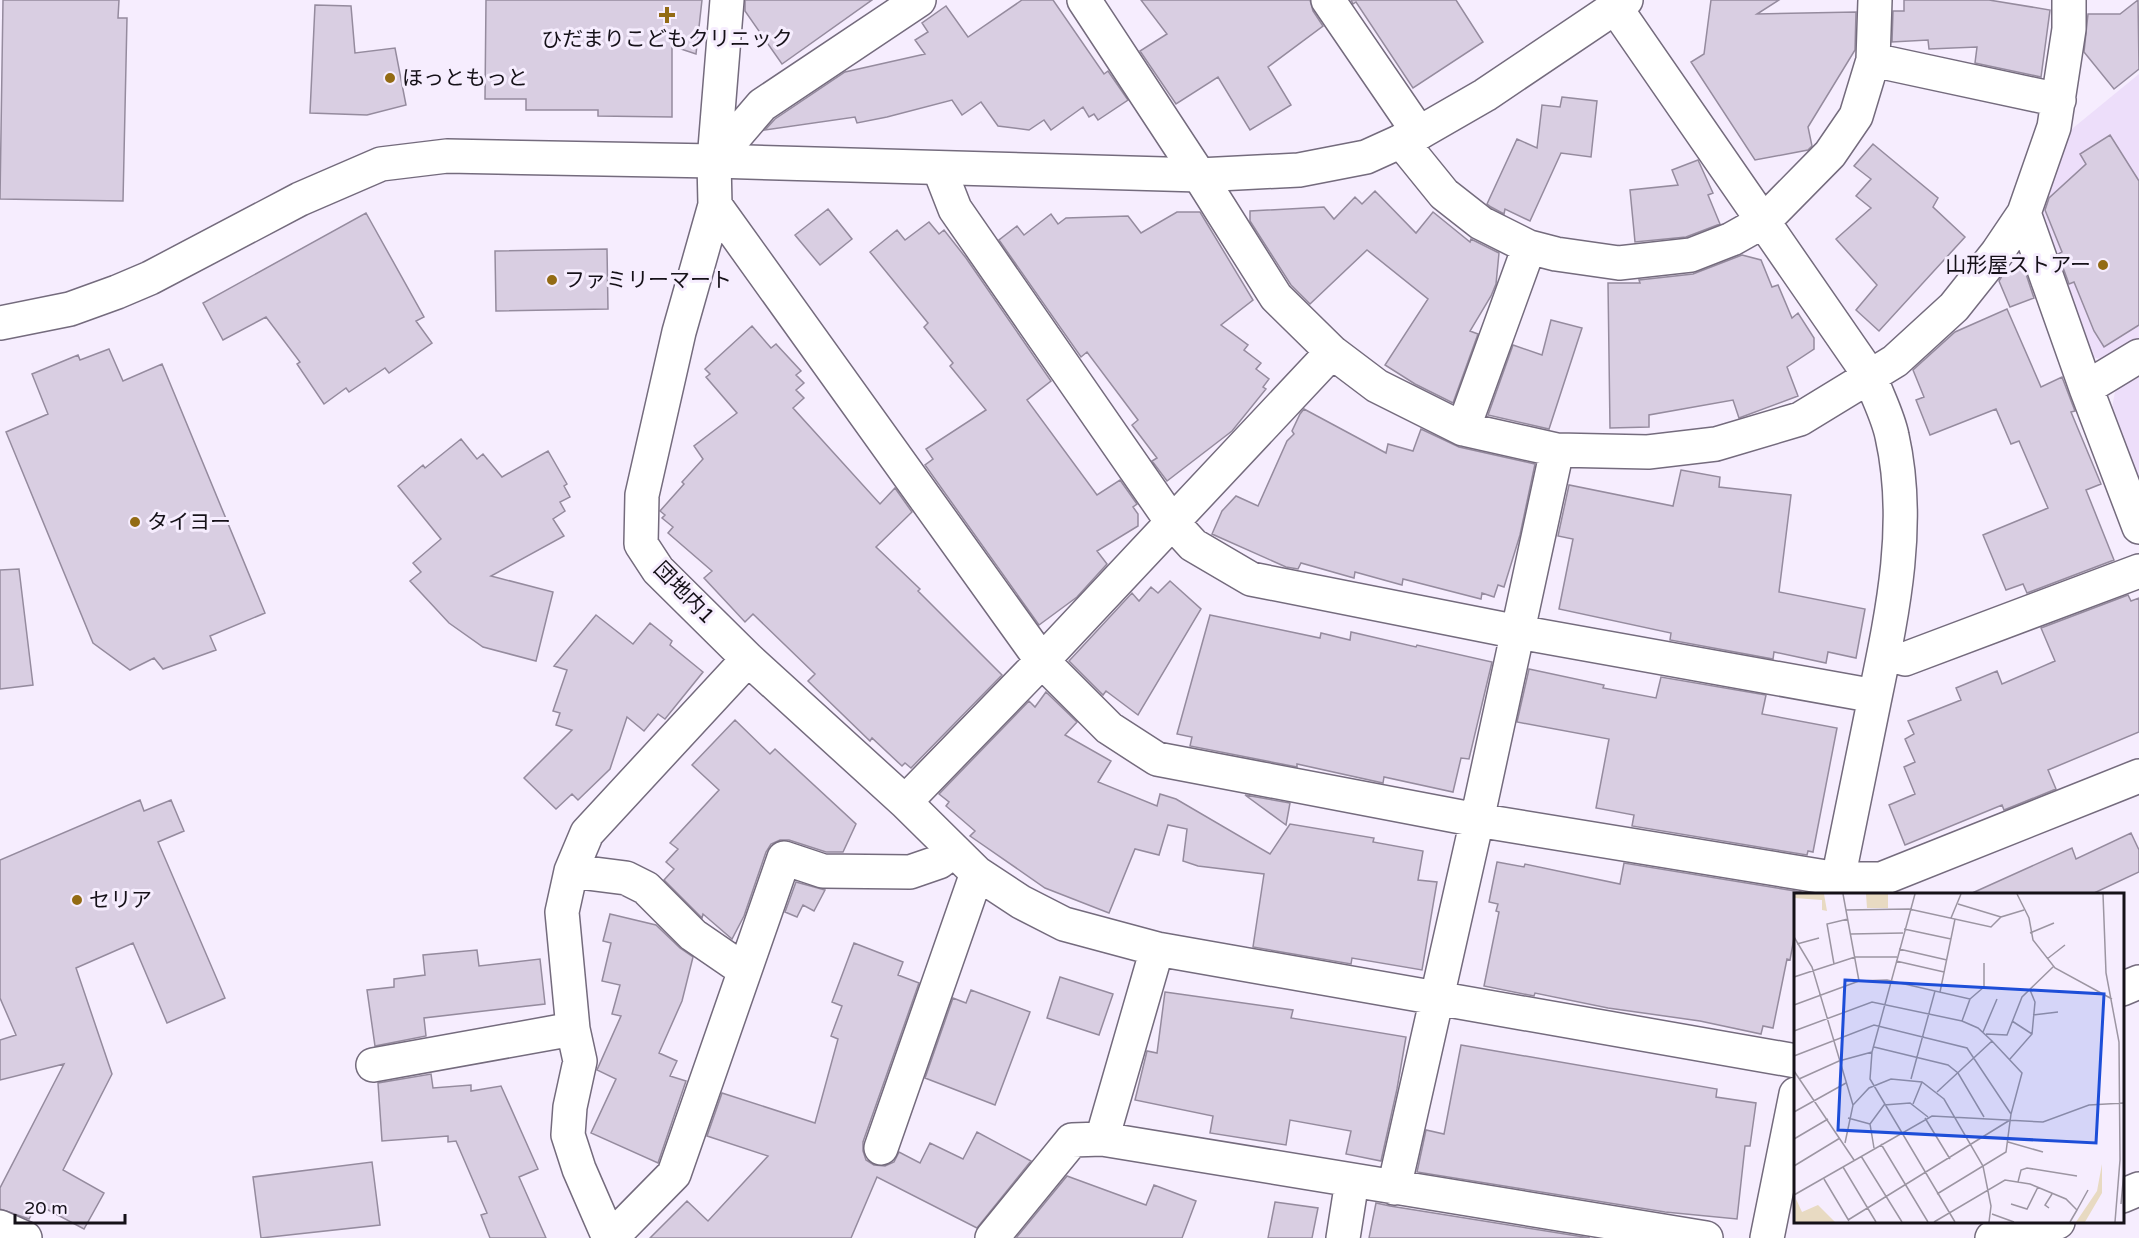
<svg xmlns="http://www.w3.org/2000/svg" width="2139" height="1238" font-family="'Varela Round','Noto Sans JP',sans-serif">
<style>
.built{fill:#eddefa}
.building{fill:#d9cee2;stroke:#958b9e;stroke-width:1.5}
.lines{fill:none;stroke-linecap:round;stroke-linejoin:round}
.street-casing{stroke:#746b7d;stroke-width:36}
.secondary-casing{stroke:#746b7d;stroke-width:36}
.street{stroke:#fff;stroke-width:33}
.secondary{stroke:#fff;stroke-width:33}
.poi-dot{fill:#936b14;stroke:#f6edfe;stroke-width:2}
.labels{text-anchor:middle;dominant-baseline:central;stroke-width:6;stroke-linejoin:round;paint-order:stroke}
.poi-label{font-size:21px;fill:#151118;stroke:#f6edfe;text-anchor:start}
.street-label{font-size:21px;fill:#151118;stroke:#f6edfe}
.inset-road{fill:none;stroke:#9c95a2;stroke-width:1.5}
.view{fill:#1d4ed8;fill-opacity:0.15;stroke:#1d4ed8;stroke-width:3}
.inset-edge{fill:none;stroke:#151118;stroke-width:3}
</style>
<rect width="100%" height="100%" fill="#f6edfe"/>
<path class="built" d="M2139,74V341L2105,360L2092,357L2037,213L2067,133Z
M2139,373V483L2112,408L2116,386Z"/>
<path class="building" d="M3,0H119L118,18H127L123,201L0,199Z
M486,0H702L696,54L672,46V117L598,116V110H526V99H485Z
M745,0H872L782,64L745,11Z
M1022,0H1053L1104,74L1108,71L1128,100L1098,120L1094,114L1089,117L1083,107L1051,130L1044,120L1029,130L998,126L981,102L962,115L952,100L887,117L857,123L855,117L765,130L775,119L845,72L925,54L915,40L928,32L922,23L946,6L968,37Z
M1141,0H1310L1313,11L1323,26L1268,67L1291,105L1250,130L1218,77L1176,104L1140,51L1167,34Z
M1351,0H1456L1483,42L1413,88L1356,2L1353,4Z
M1711,0H1779L1757,14L1856,12L1855,50L1808,127L1812,146L1808,150L1755,160L1691,62L1704,54Z
M1904,0H1989L2050,10L2041,77L1975,63L1977,47L1929,49L1928,40L1892,42L1893,11H1904Z
M2138,0L2139,69L2114,89L2084,52L2088,14H2120Z
M315,5L351,6L355,53L395,48L406,105L367,115L310,113Z
M1562,97L1597,101L1591,157L1561,153L1530,221L1505,209L1504,214L1491,207L1487,204L1517,139L1537,148L1542,105L1560,107Z
M2110,135L2139,181V325L2104,347L2094,331L2074,282L2069,284L2058,254L2062,252L2045,210L2049,198L2086,164L2080,154Z
M1873,144L1938,198L1933,207L1965,237L1879,331L1856,310L1877,285L1836,239L1871,208L1856,196L1871,179L1854,166Z
M1698,160L1713,193L1708,195L1720,224L1686,237L1635,242L1630,190L1678,185L1672,170Z
M1375,191L1416,233L1433,212L1470,242L1471,239L1499,253L1496,284L1491,296L1470,331L1478,334L1453,403L1415,384L1385,365L1428,299L1367,250L1310,304L1291,285L1250,221V211L1324,207L1334,219L1355,197L1362,204Z
M828,209L852,239L820,265L795,235Z
M1177,212H1200L1253,300L1221,325L1248,345L1244,350L1261,363L1256,369L1269,379L1263,387L1266,389L1232,431L1167,481L1152,461L1157,458L1132,425L1138,420L1087,352L1081,357L999,240L1017,226L1024,235L1051,214L1058,224L1066,218L1128,216L1141,233Z
M366,213L424,317L416,321L432,343L389,373L385,368L349,392L346,388L324,404L297,364L300,362L266,317L223,340L203,303Z
M929,222L939,234L944,230L966,258L1051,381L1027,400L1097,495L1120,480L1137,504L1133,507L1138,514V526L1097,551L1107,564L1077,597L1039,625L925,465L933,459L926,449L986,410L950,366L953,363L924,327L928,323L870,252L897,230L905,240Z
M607,249L608,309L496,311L495,251Z
M1742,255L1761,260L1772,287L1778,285L1792,318L1798,313L1814,338V349L1787,367L1798,396L1739,418L1733,400L1649,415V427L1610,428L1608,283H1640L1639,280L1693,274Z
M2024,268L2034,298L2010,307L1999,281L2002,276Z
M2007,309L2041,387L2062,377L2075,411L2071,412L2101,484L2086,490L2114,560L2027,593L2023,584L2006,590L1983,535L2048,508L2019,441L2011,444L1996,409L1930,435L1916,400L1924,397L1913,370L1955,332Z
M1551,320L1582,328L1549,429L1488,415L1513,345L1542,355Z
M752,326L771,348L776,344L801,371L796,375L804,383L796,390L804,398L793,408L880,504L895,488L912,512L876,547L920,589L918,591L1002,675L911,768L905,763L902,766L872,738L870,741L808,681L815,674L753,614L745,622L704,578L712,571L668,533L673,527L662,518L665,515L660,511L684,484L682,482L703,459L694,446L737,413L706,377L710,374L705,369Z
M109,349L123,381L162,364L265,613L210,636L216,650L163,669L154,658L130,670L93,643L6,432L48,414L32,374L78,355L80,360Z
M1304,409L1386,453L1388,444L1413,451L1421,429L1459,447L1535,464L1520,535L1504,587L1498,585L1494,597L1482,593L1481,599L1403,579L1402,585L1355,572L1354,578L1301,563L1298,569L1286,567L1212,534L1222,511L1236,496L1258,506L1287,441L1294,434L1292,431L1300,414Z
M461,439L477,459L483,454L502,477L548,451L567,484L564,486L570,497L560,502L565,511L553,519L564,536L491,576L553,592L536,661L483,647L449,623L410,581L421,572L413,563L441,539L398,486L423,465L425,468Z
M1681,470L1720,477L1719,487L1791,495L1779,592L1865,609L1856,658L1828,652L1826,663L1774,652L1773,659L1670,640L1671,633L1559,609L1573,539L1558,536L1569,485L1673,506Z
M19,569L33,685L0,689V570Z
M1170,581L1201,609L1138,715L1106,691L1103,695L1069,661L1132,593L1139,601L1151,587L1158,593Z
M2128,595L2131,601L2139,598V732L2048,770L2056,789L2004,810L2002,805L1905,845L1889,805L1915,794L1904,767L1915,762L1905,739L1914,734L1908,721L1961,700L1956,688L1997,671L2002,684L2055,661L2041,628Z
M596,615L633,644L650,623L672,641L670,645L703,672L665,719L658,714L644,731L627,717L610,769L578,800L572,794L556,809L524,778L572,730L556,725L560,713L553,711L567,670L554,666Z
M1210,615L1320,638L1321,633L1350,640L1351,632L1416,647L1417,645L1492,662L1469,759L1461,758L1453,792L1384,777L1383,783L1297,764V767L1190,746L1192,737L1177,734Z
M1529,669L1604,685L1603,688L1656,698L1661,677L1766,695L1762,714L1837,728L1813,852L1808,851L1807,855L1632,826L1634,815L1596,808L1609,739L1517,722Z
M1046,692L1077,722L1065,735L1111,761L1098,782L1157,806L1160,794L1176,799L1270,854L1290,824L1374,838L1373,842L1423,851L1418,880L1437,882L1422,970L1352,958L1351,964L1253,947L1264,874L1198,866L1183,861L1187,829L1168,825L1159,855L1135,849L1109,913L1045,888L970,836L975,831L946,806L949,802L939,794L1029,701L1035,707Z
M735,720L770,754L775,749L856,824L843,852H826L789,840H780L771,844L766,852L744,916L732,939L703,914L702,918L664,880L674,869L666,862L678,849L670,843L719,790L692,765Z
M1245,795L1290,803L1286,825Z
M140,800L144,811L171,800L184,831L158,842L225,998L167,1023L133,943L76,968L112,1074L63,1170L104,1193L84,1229L37,1204L29,1219L0,1209V1188L64,1064L0,1080V1040L16,1035L0,998V860Z
M2131,833L2139,850V872L2092,894H1970L2072,848L2076,859Z
M1497,862L1524,867L1525,864L1620,884L1624,863L1801,892V894H1796V927L1790,960L1787,959L1773,1028L1763,1026L1761,1034L1700,1021L1608,1008L1535,993L1534,996L1484,986L1499,912L1496,911L1498,904L1489,902Z
M796,882L825,890L814,911L803,905L797,917L785,912Z
M610,914L656,925L680,948L693,957L682,1001L659,1053L677,1061L670,1076L686,1081L658,1163L591,1133L616,1079L597,1070L621,1016L612,1014L620,985L602,981L611,943L603,941Z
M854,943L903,962L898,975L919,983L863,1142V1151L866,1160L874,1165L885,1166L894,1162L899,1152L920,1163L930,1143L963,1159L977,1132L1031,1161L977,1228L877,1177L851,1238H650L687,1201L708,1221L768,1156L707,1136L722,1093L815,1123L838,1039L831,1036L842,1006L832,1002Z
M477,950L479,966L540,959L545,1004L424,1018L426,1036L375,1046L367,990L394,987V979L425,975L423,955Z
M1060,977L1113,994L1099,1035L1047,1018Z
M971,990L1030,1012L995,1105L925,1078L953,998L966,1003Z
M1165,992L1293,1010L1291,1018L1406,1037L1397,1089L1381,1161L1346,1154L1351,1131L1290,1120L1286,1145L1210,1133L1213,1116L1135,1100L1147,1051L1157,1053Z
M1461,1045L1717,1089L1716,1097L1756,1103L1750,1146H1745L1737,1219L1665,1212L1417,1172L1426,1130L1444,1134Z
M431,1074L433,1088L471,1085V1091L501,1086L538,1169L519,1177L546,1238H490L481,1215L487,1213L456,1141L448,1142V1136L382,1141L378,1083Z
M372,1162L380,1225L261,1238L253,1177Z
M1067,1176L1146,1205L1154,1185L1196,1201L1182,1238H1016Z
M1275,1202L1318,1208L1312,1238H1268Z
M1376,1203L1390,1206L1590,1238H1369Z"/>
<g class="lines">
<g class="street-casing">
<path id="street" d="M727,0L714,161L715,205L1042,661L1109,728L1157,759L1477,820L1838,879H1881L2139,776
M1084,0L1199,175L1276,297L1332,352L1377,386L1463,429L1557,450L1648,452L1716,444L1800,419L1895,361L1954,307L1997,253L2024,213L2054,127L2069,29V0
M1328,0L1419,133
M1615,7L1870,376C1877,396 1888,416 1892,436C1912,525 1892,615 1874,702C1861,766 1848,830 1835,894
M1873,60L2059,100
M1401,141L1444,194L1481,223L1529,247L1556,254L1619,263L1691,255L1732,239L1764,221L1830,154L1856,116L1873,60L1875,0
M714,161L762,105L919,0
M939,168L955,209L1172,522L1193,545L1251,579L1518,632L1875,696
M715,205L679,332L642,495L641,544L658,570L748,659L905,802
M2024,213L2086,388L2139,527
M1332,352L1042,661L905,802L977,873L1021,902L1064,924L1157,949L1102,1139L1706,1238
M2086,388L2139,356
M1463,429L1529,247
M1884,653L1905,659L2139,571
M571,871L626,878L646,888L693,935L744,970
M1157,949L1796,1061
M2122,989L2139,982
M373,1065L573,1029
M881,1148L977,873
M1394,1188L1477,820L1557,450
M2122,1196L2139,1189
M0,1227L25,1238
M609,1238L579,1169L568,1135L570,1107L580,1061L573,1029L562,912L571,871L587,833L748,659
M611,1238L674,1174L784,858L823,871L910,872L939,862L954,851
M992,1238L1072,1140L1102,1139
M1343,1238L1352,1181
M1767,1238L1796,1094
M1992,1238L2024,1235L2058,1222"/>
</g>
<g class="secondary-casing">
<path id="secondary" d="M0,323L70,309L117,292L150,278L300,199L381,164L447,156L714,161L1199,175L1299,170L1366,157L1419,133L1485,95L1626,0"/>
</g>
<use href="#street" class="street"/>
<use href="#secondary" class="secondary"/>
</g>
<g class="poi-dot">
<path d="M664 6h6v6h6v6h-6v6h-6v-6h-6v-6h6z"/>
<circle cx="390" cy="78" r="6"/>
<circle cx="2103" cy="265" r="6"/>
<circle cx="552" cy="280" r="6"/>
<circle cx="135" cy="522" r="6"/>
<circle cx="77" cy="900" r="6"/>
</g>
<g class="labels">
<g class="poi-label">
<text x="667" y="39" text-anchor="middle">ひだまりこどもクリニック</text>
<text x="402" y="78">ほっともっと</text>
<text x="2091" y="265" text-anchor="end">山形屋ストアー</text>
<text x="564" y="280">ファミリーマート</text>
<text x="147" y="522">タイヨー</text>
<text x="89" y="900">セリア</text>
</g>
<g class="street-label">
<text transform="translate(684 593) rotate(46)">団地内1</text>
</g>
</g>
<g transform="translate(1794 893)">
<rect width="330" height="330" fill="#f6edfe"/>
<path d="M0,1H30L33,18L28,17V7L0,5ZM72,1H94V15H73ZM308,271V300L291,329H282L303,298ZM2,306L8,319L24,312L41,329H0Z" fill="#e8dac2"/>
<path class="inset-road" d="M49,1L65,88M121,1L78,159L76,186L161,329M223,1L235,25L239,47L261,75L318,106M309,1L312,80L325,149L326,267L321,329M164,11L207,24M52,17L115,16L197,34L207,24L230,17M157,25L167,1M110,36L157,46M236,40L260,30M57,41L109,40M0,44L18,74L59,212M3,51L25,45M105,56L153,67M253,66L271,52M102,68L150,79M40,71L33,31L54,26M0,84L61,64H103M146,99L161,26M176,106L190,94V70M0,112L65,88L93,87L176,106L168,128L184,135L198,148L143,199M239,122L264,119M218,128L238,141M0,138L78,109L168,128M189,139L203,106M192,141L213,142L228,104L260,73M198,148L228,180L217,221M80,154L154,172L164,180L190,224M0,163L80,132L173,155L217,221L212,259L143,301M216,166L238,141L241,109L236,97M0,178L60,267M5,186L45,168L78,159M117,186L141,98M119,211L128,189M0,219L52,190M54,225L76,231M131,225L156,266M0,246L34,226M214,249L249,259M51,250L59,212L75,195L97,186L128,189L150,206L189,273L197,313L195,329M87,251L134,329M80,255L76,231L90,212L116,210L134,224M67,263L108,329M0,273L46,245M49,274L82,329M30,286L55,328M224,289L227,277L233,275L283,283M0,302L138,223L249,229L295,212L330,210M217,311L233,316L244,294M327,311L330,278M255,315L251,312L258,301M283,317L294,297M198,321L220,329M54,327L216,227M140,329L211,287L236,291L272,306L283,317L276,329"/>
<path class="view" d="M51,87L310,101L302,250L44,237Z"/>
<rect width="330" height="330" class="inset-edge"/>
</g>
<path d="M15 1214v9h110v-9" fill="none" stroke="#151118" stroke-width="3"/>
<text x="24" y="1214" font-size="18" fill="#151118" stroke="#f6edfe" stroke-width="4.5" paint-order="stroke">20 m</text>
</svg>
